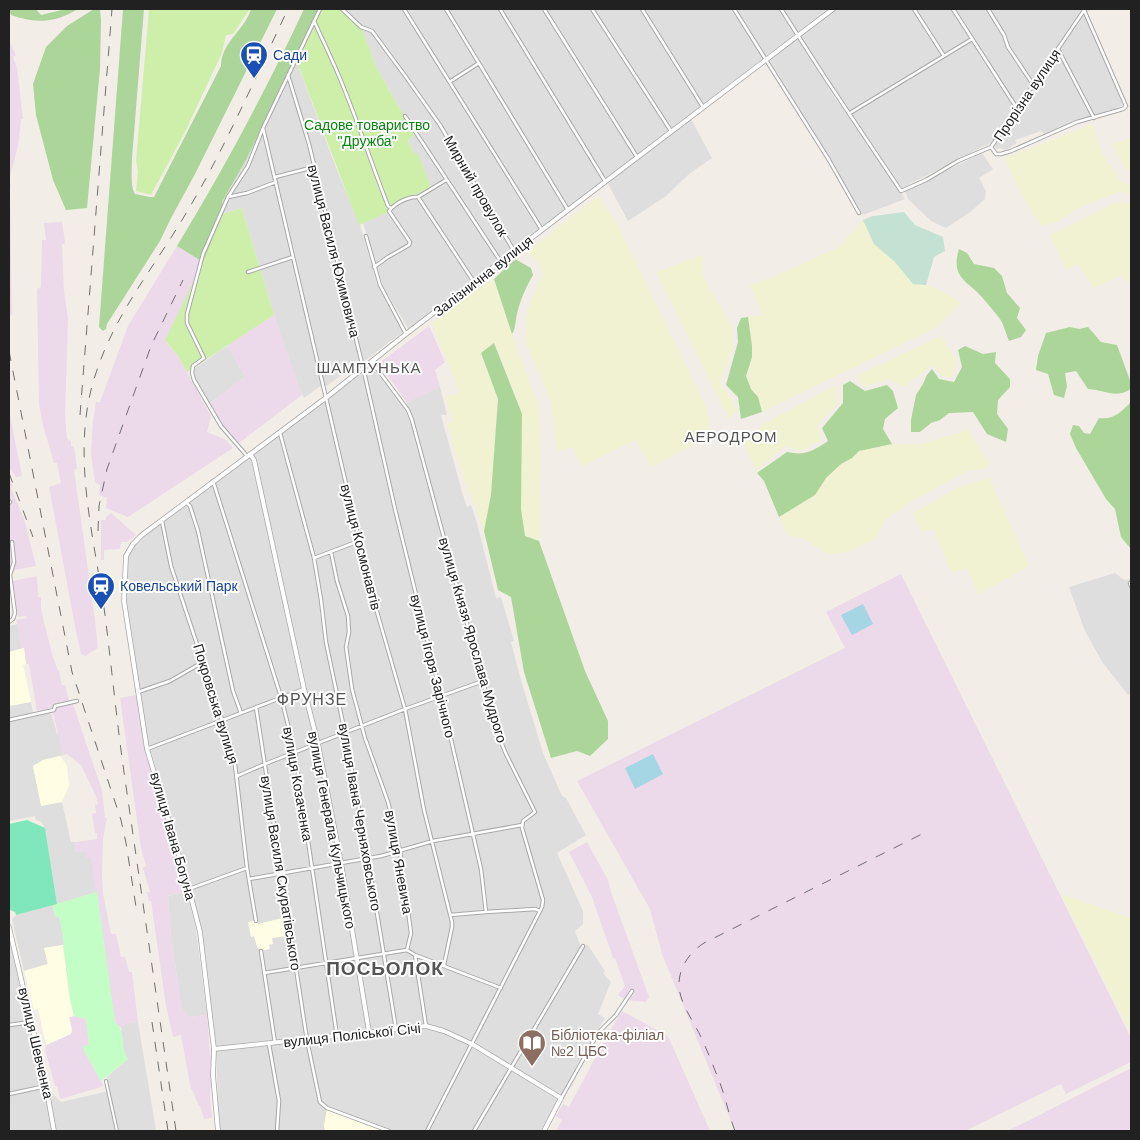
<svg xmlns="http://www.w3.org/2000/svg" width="1140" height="1140" font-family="Arial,sans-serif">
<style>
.residential{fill:#dfdede}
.industrial{fill:#ecd9e9}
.education{fill:#fffee4}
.farmland{fill:#f0f2d2}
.grass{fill:#ceefaa}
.forest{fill:#acd599}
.wetland{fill:#c3e2d3}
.park{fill:#c3fec6}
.pitch{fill:#80e7bc}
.water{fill:#a5d6e3}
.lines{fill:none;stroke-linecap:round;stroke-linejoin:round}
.pedestrian-casing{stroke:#a8a8a8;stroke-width:4}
.minor-casing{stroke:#a8a8a8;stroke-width:4.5}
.tertiary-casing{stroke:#a8a8a8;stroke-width:5.5}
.pedestrian{stroke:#fff;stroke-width:2}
.minor{stroke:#fff;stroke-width:2.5}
.tertiary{stroke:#fff;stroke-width:4}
.rail{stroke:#6f6f6f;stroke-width:1;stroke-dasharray:10 10;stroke-linecap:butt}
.labels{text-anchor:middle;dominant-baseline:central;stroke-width:4;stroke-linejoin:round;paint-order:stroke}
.transit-label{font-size:14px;fill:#164399;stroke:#fff;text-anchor:start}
.street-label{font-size:14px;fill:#212121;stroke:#fff}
.park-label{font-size:14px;fill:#04860a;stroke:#fff}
.education-label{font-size:14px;fill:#785e54;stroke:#fff;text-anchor:start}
.neighbourhood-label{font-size:15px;letter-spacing:1px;fill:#545454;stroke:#fff}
.quarter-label{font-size:16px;letter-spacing:1px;fill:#545454;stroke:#fff}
.district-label{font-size:19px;font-weight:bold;letter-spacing:1px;fill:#545454;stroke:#fff}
</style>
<rect width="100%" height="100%" fill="#f2eee7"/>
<path class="residential" d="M344,9H828L409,330L384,288L363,223L387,213L392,205L431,187L408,141L415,135L377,69L362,30Z
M833,9H1092L1087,13L1102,46L1100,48L1123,105L1109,112L1075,122L1044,134L1041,131L1015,140L1017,143L1006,150L1000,148L997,149L990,143L902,188L800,37V35Z
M796,37L798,38L835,98L878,157L905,199L863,215L769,59Z
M295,57L335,165L360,225L377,284L404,331L366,360L357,363L327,386L322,385L304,398L298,385L274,315L242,208L223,214L222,202L246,160Z
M691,119L712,158L689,174L666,196L628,221L607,182Z
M982,153L993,169L979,178L986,191L985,199L969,213L946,228L931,221L908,199L905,191Z
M228,346L245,377L209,404L194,376V369L222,349Z
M372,366L403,406L413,399L440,387L447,415H441L462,492L467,507L471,505L477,523L496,598L501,597L514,641L511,642L521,680L543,753L562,796L566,798L586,835L557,853L583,911V924L575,931L582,950L587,944L605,971L603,973L611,982L598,1014L605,1018L582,1056L542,1131H219L216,1047L200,922L148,741L131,639L125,593L128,555L133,547L150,532L257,449Z
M1115,573L1124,580L1131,579V693L1128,695L1103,663L1085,631L1069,587Z
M17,624L22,648L9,652V626Z
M31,702L33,713L9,719V706Z
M50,713L52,715L57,734H59L63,755L43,760L33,766L41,805L62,802L71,842H75L76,852L85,851L91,857L97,892L57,904L46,833L42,822L36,820L35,816L9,821V722Z
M187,892L196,930L207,1015L188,1017L182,1011L171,937L168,896Z
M53,905L55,917L59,916L64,942L63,945L44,948L48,964L24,971L12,919L16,915Z
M9,935L44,1084L9,1093Z
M138,1022L156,1131H56L50,1095L53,1094L61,1102L109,1091L107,1077L128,1059L124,1054L121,1026L125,1024Z
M45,1088L53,1131H9V1096Z"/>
<path class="industrial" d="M9,40L16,55L13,57L17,68L23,119H21L18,146L9,180Z
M9,184L11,185L10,189L12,315L9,316Z
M62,222L65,243L62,245L64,291L68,319L65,416L67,439L71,441V446L74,447L77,469L74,470L95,620L98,648L85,656L81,654L75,626L49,487L61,483L57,463H54L43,425L39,405L37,289L41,287L42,240H46L44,223Z
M177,246L203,262L166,342L178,356L211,416L207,432L226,440L233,448L128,517L106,508L107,498L99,495L100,485L95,482L91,454L93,420L96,402H100L128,326Z
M274,315L302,395L239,443L221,426L209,404L245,377L228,346L229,344Z
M429,326L445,362L435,370L440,387L407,403L379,363Z
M9,410L22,476L16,477L9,467Z
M9,478L13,486L11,488L25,522L36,566L9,571Z
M111,513L136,535L127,542H121L120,549L104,550V560H101V520H106V517Z
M901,574L1131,1038V1062L1066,1094L1061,1084L965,1131H735L662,954L650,909L577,781L845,648L826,612Z
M37,576L38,597H41V609L52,654L58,671H59L62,685H65L69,701L74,706L81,728L102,790L105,818H107L103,839L102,875L103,894L111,934H116L121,957H125L129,972H132L138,1022L125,1024L121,1028L115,1022L91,858H86L85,851L76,852L75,842L97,839V833H95L92,814L96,813L95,805L98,804L96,796L81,765L67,754L63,755L52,708L37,711L29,664H26L24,648H22L16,620L27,618L26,616L18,617L13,581Z
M136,695L145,752L163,807L186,892L168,896L171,937L182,1011H186L188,1017L207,1015L210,1055H212V1088H210V1098L212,1118L204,1119L200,1106H199L192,1090L191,1089L181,1035L173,1037L166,1006L151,901H149L147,892H150L143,868L146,866L141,848L120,698Z
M587,842L608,880L610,889L649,997L646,1002L626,1000L618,995L625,986L615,958L613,959L612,955L592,897L569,852Z
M622,1011L668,1036L710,1131H556L562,1120L556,1116L563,1104L569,1107L601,1047Z
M74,1016L86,1019L89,1045L84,1051L103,1085L101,1087L60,1099L57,1086H55L45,1049L46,1045L71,1034L69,1017Z
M1131,1068V1131H1007L1034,1118Z"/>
<path class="education" d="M24,648L26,664L23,665L31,702L9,706V652Z
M60,756L67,766L69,786L62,802L41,806L33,766L43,760Z
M286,917L289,936L272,938L273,944L269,945L270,949L261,951L257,947L254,936L251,937L248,922L258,920V924Z
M63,945L70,999L74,1016L69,1017L72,1030L71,1034L46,1045L38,1009L34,1010L24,971L48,964L44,948Z
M327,1108L389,1131H325L324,1126Z"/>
<path class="farmland" d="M1093,124L1095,135L1103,154L1120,181L1131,186V193L1119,192L1076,209L1056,223L1042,225L1035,218L1015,181L1005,158Z
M1131,138V171L1124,167L1113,144Z
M598,196L617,224L707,409L711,436L651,467L636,440L582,466L572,447L557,452L551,401L526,343V315L543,273L538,261L527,252Z
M1116,202L1131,203V285L1121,275L1094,288L1077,264L1067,270L1050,235Z
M863,220L874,244L895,262L913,284L926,285L942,291L961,303L937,327L762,412L758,397L751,389L746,376L752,357V346L748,317L763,315L750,284L771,278L839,247Z
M703,255V276L731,326L733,348L720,382L732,400L737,410L729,419L656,272Z
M494,279L520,357L538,403L540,450L539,541L525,536L521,509L522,414L495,343L481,353L498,399L491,495L484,531L462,472L447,424L452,422L446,396L460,393L432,323L467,295Z
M941,336L956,359L953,378L942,376L933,365L904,387L889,379L864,387L856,376Z
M836,385L838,404L818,424L822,440L801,451L785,446L756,470L742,440L766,423Z
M968,430L990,465L984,469L967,471L916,499L886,519L875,539L849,552L828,554L803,538L788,535L779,517L815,495L826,478L841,464L852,458L859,451L892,444H921Z
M989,478L1029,566L979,594L966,568L952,573L933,529L921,532L913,513L959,487Z
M1061,894L1131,918V1033Z"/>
<path class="grass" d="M149,9L249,10L233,34L226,35L222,53L184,134L151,195L136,191L138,171L136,161Z
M319,9H344L362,29L377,69L415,135L408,141L414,153L418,154L431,187L392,205L387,213L359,225L295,57Z
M242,208L274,315L187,372L178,356L165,340L203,262L223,214Z"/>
<path class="forest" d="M9,9H36L41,15L66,9H78C55,23 36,24 11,15Z
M94,9H100L101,20L100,69L87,208L66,210L53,180L36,115L33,84L46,47L67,26Z
M123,9H144L132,158C132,168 130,187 135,194L150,197H154L221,66C221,42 245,30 251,9H277L195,174L170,220L160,241L107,324L106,329L103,331L99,327Z
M304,9H319L246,160L222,202L223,214L203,262L177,246C224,169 266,90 304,9Z
M959,249L967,253L974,264L994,268L1002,276L1007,293L1020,308L1017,318L1026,330L1021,337L1009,341C1006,334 1004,325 1000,319C993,310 985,300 977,292C961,278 952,273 959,249Z
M515,259L531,268L533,275C526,287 520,300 517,314C515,321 516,328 512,334L494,279Z
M748,317L752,346V357L746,376L751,389L758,397L762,412L741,419L738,397L726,385L738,342L737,328L741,318Z
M1070,327L1079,329L1088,327L1101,342L1117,345L1131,383V389C1115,399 1105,390 1088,389L1076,371L1065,373L1067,386L1064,398L1054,395L1048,374L1036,370L1038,356L1046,333Z
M494,343L522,414L521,509L525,536L539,541L585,671L608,721V739L590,756L577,751L551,758L524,672L511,597L498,590L484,531L491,495L498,399L481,353Z
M965,346L983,354L996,352L995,363L1010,379V387L998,400L997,414L1008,429L1006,442L987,434L973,412L949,413L940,420L931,423L920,432H911V420L916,395L923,384L927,375L932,369L939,379L954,382L962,367L958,350Z
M850,381L865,391L887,385L893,391L898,408L885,419L883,429L892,444L859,451L852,458L841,464L826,478L815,495L779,517L764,481L757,473L787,452C805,456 813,451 828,441L822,428L843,403V385Z
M1131,402V549L1121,537L1115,509L1106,499L1076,448L1070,434L1073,425L1079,426L1084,433L1090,434L1099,418C1114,420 1121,412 1131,402Z"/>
<path class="wetland" d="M904,212L915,225L943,237L945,251L934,257L926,285L913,284L895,262L874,244L863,220L873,216Z"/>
<path class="park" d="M97,892L115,1022C128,1035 118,1046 128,1059L101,1081L84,1051L83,1046L89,1045L86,1019L74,1016L70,999L63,945L64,942L59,916L55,917L53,905Z"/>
<path class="pitch" d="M27,820L45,828L57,904L16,915L15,912L10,910L9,904V824Z"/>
<path class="water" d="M863,604L873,624L852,635L841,615Z
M653,754L663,774L635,789L625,768Z"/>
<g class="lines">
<g class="pedestrian-casing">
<path id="pedestrian" d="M106,1081L117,1131"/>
</g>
<g class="minor-casing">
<path id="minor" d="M342,9L361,27L372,31L406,77L440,125L514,251
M404,9L542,230
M446,9L568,210
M500,9L605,181
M544,9L637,157
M592,9L671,131
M642,9L703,107
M734,9L829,160L859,213
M781,9L824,76L901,191L926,180L958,161L991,147L1085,9
M914,9L944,56
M953,9L1018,110
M988,9L1004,35L1008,47L1034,86
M314,21C323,41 333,61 341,81C358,122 372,165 388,206L391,208
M1058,49L1094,118
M288,75L309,144L365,376L395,509L441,696L481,869L486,912L535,909L540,911
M451,81L479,63
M850,113L972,39
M405,116L501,262
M263,128L371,591L405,709L424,810L452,922V927L444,965
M991,147L996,154H1001L1011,151L1077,122L1123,109L1126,106L1084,10
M275,177L314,167
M228,197L247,193L276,182
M418,197L446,180
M366,236L380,285L406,334
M374,267L388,257L409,245L410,242L389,211C395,203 409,196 418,197L474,282
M248,272L293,257
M372,362L408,410L412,420L496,730L506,754L535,812L523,821L522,828L543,900L542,907L427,1131
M280,433L314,558L321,600L326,642L345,733L368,858L396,1029
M247,456L221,426L194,380L192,373L193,366L204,358L187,323V314L203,254L228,197L248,166L263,128L320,9
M213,481L281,697L295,753L337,1036
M186,502L190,506L198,531L233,691L241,713
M9,503L10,502
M162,521L171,566L234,756L247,868L256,921
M331,552L337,581L348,616L349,632L346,647L352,689L365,738L388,802L400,851L411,933L407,950L415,955L426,1026
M314,558L359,541
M1130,583L1131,586
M9,622L13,619L15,613L10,575L14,562L12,542
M138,692L170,681L203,662
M256,707L307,1040L320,1102L327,1108L389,1131
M9,720L54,710L55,706L77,701
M147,749L304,689
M237,776L265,764L405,709L483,681
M249,879L381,856L433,841L522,825
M189,889L247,868
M450,915L486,912
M261,951L275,1043
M415,955L501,988
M264,973L407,950
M9,1025L31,1022
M269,1044L279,1101L277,1131
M9,1094L46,1086
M562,1097L598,1033L616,1015L632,991
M474,1131L583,946"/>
</g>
<g class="tertiary-casing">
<path id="tertiary" d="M250,454L254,460L304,689L318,744L341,863L369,1032
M9,927L46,1086L54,1131
M214,1049L426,1026L444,1031L472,1044L561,1098L544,1131
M218,1131L213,1075L214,1049L200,932L189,889L147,749L124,601L126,556L133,544L142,535L327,397L406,334L568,210L833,9"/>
</g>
<use href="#pedestrian" class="pedestrian"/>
<use href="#minor" class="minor"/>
<use href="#tertiary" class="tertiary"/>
<path class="rail" d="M9,351L72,672L121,820L126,843L137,913
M80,415L112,9
M9,473L33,537
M98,531L99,506L107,469L151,346L183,280
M152,1022L168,1131
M176,1131C159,1014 142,897 125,779C117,725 112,670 105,615C95,540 72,461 92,386C111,317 153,270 188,210C226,146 256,76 288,9
M735,1131C729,1116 726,1099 720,1083C714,1068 708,1052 701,1037C693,1020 679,1003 679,984C679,967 690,952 704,943L922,834"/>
</g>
<defs>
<g id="station-pin" transform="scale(1.4375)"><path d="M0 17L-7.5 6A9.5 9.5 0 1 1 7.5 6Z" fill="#1a4fb4" stroke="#fff"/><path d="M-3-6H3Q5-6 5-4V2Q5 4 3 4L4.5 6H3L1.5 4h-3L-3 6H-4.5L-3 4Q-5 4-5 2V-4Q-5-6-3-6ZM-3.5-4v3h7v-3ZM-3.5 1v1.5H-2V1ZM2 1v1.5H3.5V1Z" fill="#fff"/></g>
<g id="library-pin" transform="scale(1.4375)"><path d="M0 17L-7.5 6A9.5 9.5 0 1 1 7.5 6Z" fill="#8d6e63" stroke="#fff"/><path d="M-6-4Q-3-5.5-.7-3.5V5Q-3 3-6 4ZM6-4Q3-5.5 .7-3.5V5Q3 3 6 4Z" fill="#fff"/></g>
</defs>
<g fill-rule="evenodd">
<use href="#station-pin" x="254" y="55"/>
<use href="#station-pin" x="101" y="586"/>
<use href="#library-pin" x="532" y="1043"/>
</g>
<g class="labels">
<g class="transit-label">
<text x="273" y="55">Сади</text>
<text x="120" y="586">Ковельський Парк</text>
</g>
<g class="street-label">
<text transform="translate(1027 95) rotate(-56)">Прорізна вулиця</text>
<text transform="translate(476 186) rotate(60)">Мирний провулок</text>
<text transform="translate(334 251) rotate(76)">вулиця Василя Юхимовича</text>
<text transform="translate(483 276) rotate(-38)">Залізнична вулиця</text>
<text transform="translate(361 547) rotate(76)">вулиця Космонавтів</text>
<text transform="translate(473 640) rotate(74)">вулиця Князя Ярослава Мудрого</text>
<text transform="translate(433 666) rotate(76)">вулиця Ігоря Зарічного</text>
<text transform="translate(216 704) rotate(73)">Покровська вулиця</text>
<text transform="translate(298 784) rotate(80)">вулиця Козаченка</text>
<text transform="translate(360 817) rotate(80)">вулиця Івана Черняховського</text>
<text transform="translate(332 830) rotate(79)">вулиця Генерала Кульчицького</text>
<text transform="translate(173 836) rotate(74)">вулиця Івана Богуна</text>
<text transform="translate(399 862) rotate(80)">вулиця Яневича</text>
<text transform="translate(281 873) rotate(81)">вулиця Василя Скуратівського</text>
<text transform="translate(352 1035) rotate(-6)">вулиця Поліської Січі</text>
<text transform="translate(36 1043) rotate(77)">вулиця Шевченка</text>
</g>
<g class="park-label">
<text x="367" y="125">Садове товариство<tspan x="367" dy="16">"Дружба"</tspan></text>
</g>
<g class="education-label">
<text x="551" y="1035">Бібліотека-філіал<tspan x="551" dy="16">№2 ЦБС</tspan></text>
</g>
<g class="neighbourhood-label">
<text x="369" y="367">ШАМПУНЬКА</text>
<text x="731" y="436">АЕРОДРОМ</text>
</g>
<g class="quarter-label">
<text x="312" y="699">ФРУНЗЕ</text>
</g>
<g class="district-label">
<text x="385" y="968">ПОСЬОЛОК</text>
</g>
</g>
<rect width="1140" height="1140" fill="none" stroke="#212121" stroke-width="20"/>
</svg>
